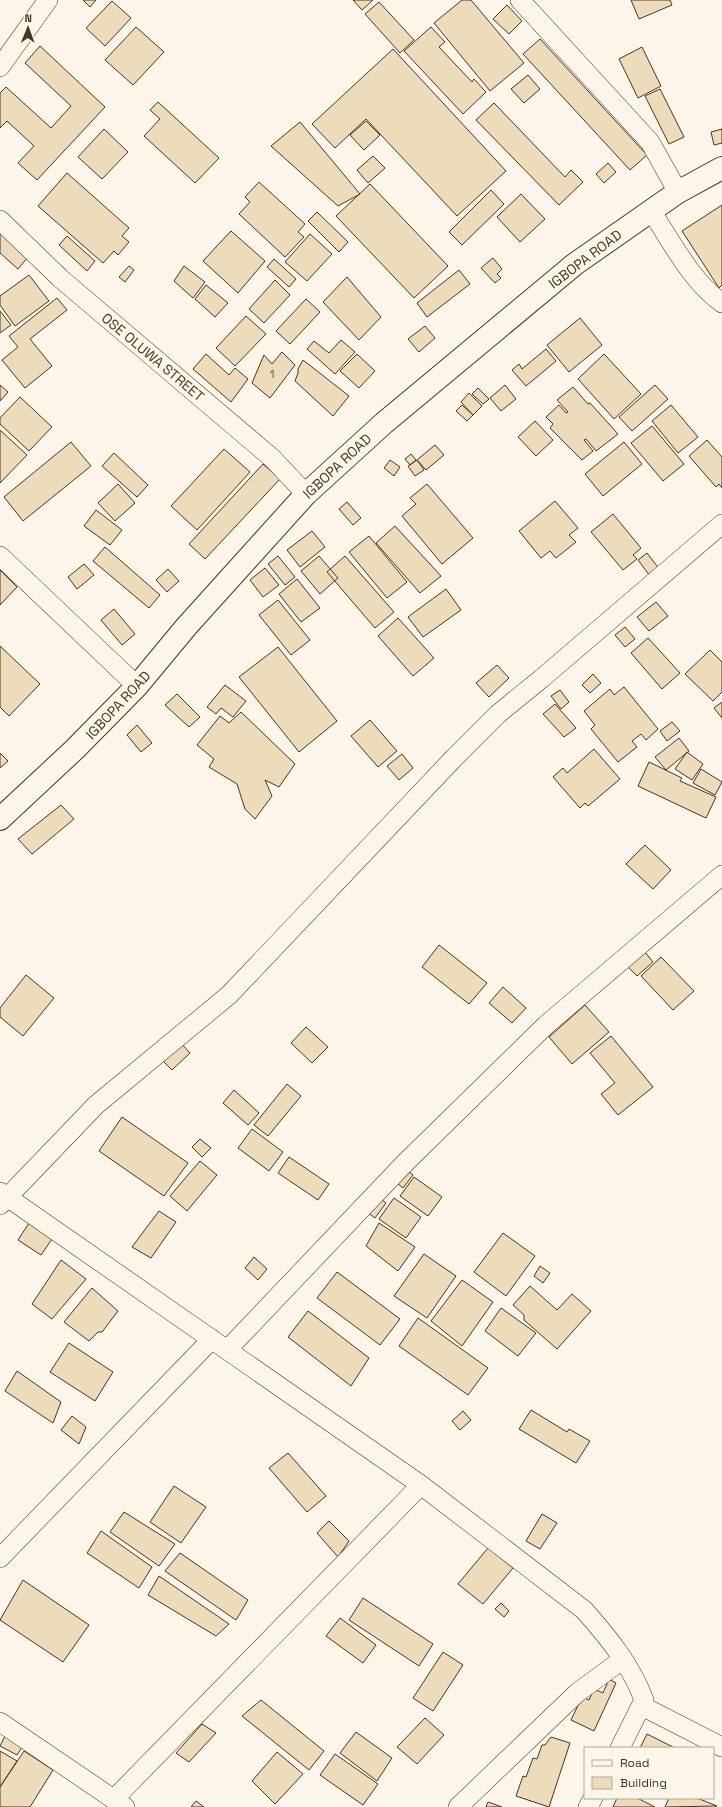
<svg xmlns="http://www.w3.org/2000/svg" width="722" height="1807" font-family="'Space Grotesk',sans-serif">
<style>
.building{fill:#ecdcbc;stroke:#4a3520}
.lines{fill:none;stroke-linecap:round;stroke-linejoin:round}
.minor-casing{stroke:#4a3520;stroke-width:20}
.tertiary-casing{stroke:#4a3520;stroke-width:24}
.minor{stroke:#fbf6e9;stroke-width:19}
.tertiary{stroke:#fbf6e9;stroke-width:22}
.labels{text-anchor:middle;dominant-baseline:central;stroke-width:3;stroke-linejoin:round;paint-order:stroke}
.number-label{font-size:12px;fill:#725f47}
.street-label{font-size:14px;fill:#4a3520;stroke:#fbf6e9}
</style>
<rect width="100%" height="100%" fill="#fbf6e9"/>
<path class="building" d="M83,0H96L90,7Z
M353,0H373L362,10Z
M462,0H471L524,63L490,91L434,23Z
M631,0H670L672,5L639,19Z
M112,1L131,18L105,46L86,28Z
M379,2L414,40L400,53L365,14Z
M507,5L522,21L509,34L493,19Z
M136,27L164,52L133,85L105,60Z
M431,27L445,42L439,47L472,82L474,79L486,92L463,114L404,51Z
M540,39L647,155L630,170L523,54Z
M40,46L105,107L37,180L18,163L34,146L7,121L0,128V93L6,87L51,128L71,106L25,63Z
M642,47L661,86L638,98L619,59Z
M393,49L506,171L457,216L366,119L335,148L312,124Z
M528,75L540,89L524,103L511,89Z
M660,89L684,137L669,144L645,96Z
M158,102L219,158L195,183L144,136L160,119L150,110Z
M494,103L565,177L571,170L583,182L559,205L476,120Z
M366,121L380,135L364,150L350,135Z
M300,122L360,194L338,206L271,146Z
M104,129L128,152L102,179L78,157Z
M722,129V143L714,145L711,132Z
M373,156L385,168L368,183L357,170Z
M608,163L616,172L604,183L596,174Z
M67,173L129,228L122,236L129,242L118,255L114,251L103,263L38,206Z
M259,182L305,224L298,232L304,237L285,257L239,214L250,202L245,197Z
M370,184L448,266L414,298L336,216Z
M491,190L504,204L462,245L449,232Z
M521,194L545,219L520,242L497,217Z
M722,205V285L719,288L682,231Z
M317,212L348,242L339,252L308,221Z
M0,231L29,256L18,269L0,253Z
M231,231L265,261L238,293L203,261Z
M310,234L332,254L307,281L285,262Z
M67,236L95,261L87,271L59,245Z
M493,258L502,269L497,274L501,278L495,283L481,268Z
M274,259L296,279L289,287L267,267Z
M129,266L134,270L125,282L119,277Z
M184,266L205,282L193,298L174,281Z
M459,270L470,284L427,317L417,303Z
M29,275L49,301L15,326L0,305V296Z
M347,277L381,317L359,340L323,302Z
M275,280L290,295L264,323L249,309Z
M206,285L228,303L215,317L195,299Z
M57,298L67,310L30,339L52,366L25,388L2,360L18,347L9,336Z
M306,299L320,312L290,344L276,331Z
M0,311L11,325L0,333Z
M246,316L266,334L235,366L216,348Z
M580,318L602,345L569,372L547,345Z
M425,326L435,338L419,352L408,339Z
M341,340L355,352L335,374L307,349L314,341L329,353Z
M546,349L556,361L526,386L512,370L519,364L522,369Z
M282,352L295,365L270,398L252,383L264,355L272,364Z
M206,354L229,375L235,368L248,379L231,402L193,369Z
M357,354L375,371L359,388L340,371Z
M604,354L641,394L614,419L578,379Z
M303,360L349,396L333,416L295,381L298,373V369Z
M0,385L8,392L0,401Z
M505,385L516,399L501,411L490,398Z
M655,385L668,399L632,431L619,417Z
M573,387L588,404L590,403L618,434L596,451L586,439L584,440L593,451L582,460L550,428L553,424L546,417L559,405L566,413L568,412L557,400Z
M478,388L489,399L483,404L472,394Z
M469,393L482,406L473,415L461,402Z
M20,397L52,427L29,451L0,424V418Z
M462,405L473,415L467,421L456,411Z
M671,405L698,437L678,453L652,421Z
M535,421L553,440L536,456L518,437Z
M652,426L684,464L663,481L631,443Z
M0,430L27,455L0,483Z
M707,440L722,457V488L719,484L716,487L689,456Z
M71,442L91,466L23,521L4,497Z
M624,442L642,464L603,496L585,474Z
M435,445L444,455L426,470L417,460Z
M224,449L250,472L197,530L171,506Z
M114,453L148,485L137,497L102,466Z
M411,454L416,460L410,465L405,459Z
M390,460L400,467L394,476L384,468Z
M417,460L424,470L415,476L408,466Z
M263,464L280,479L205,559L189,544Z
M118,484L135,503L115,521L98,503Z
M427,484L473,538L442,564L402,516L416,504L410,498Z
M555,501L578,528L569,535L576,542L556,558L550,551L541,558L519,531Z
M347,502L361,518L353,525L339,509Z
M96,510L122,530L110,545L84,526Z
M613,514L641,548L633,555L637,559L623,570L591,532Z
M395,526L441,576L420,593L376,543Z
M312,531L325,547L300,567L287,550Z
M369,536L407,582L387,598L349,552Z
M105,547L160,595L149,608L93,561Z
M647,553L660,570L650,576L638,560Z
M278,556L295,577L285,585L268,564Z
M319,556L338,578L320,594L301,571Z
M345,556L394,612L375,628L327,572Z
M84,564L94,575L77,589L68,577Z
M265,568L279,585L263,597L250,580Z
M168,569L179,581L167,592L156,580Z
M0,570L17,587L0,605Z
M297,579L320,608L301,622L279,594Z
M446,589L461,610L423,637L408,617Z
M278,600L310,640L291,655L259,615Z
M656,602L668,616L649,631L637,617Z
M114,609L135,634L122,645L101,620Z
M398,618L434,658L413,676L378,636Z
M625,627L635,639L625,647L615,635Z
M648,638L680,673L662,689L631,653Z
M0,646L40,684L9,716L0,707Z
M278,647L337,721L299,752L239,677Z
M710,650L722,662V692L713,701L685,674Z
M497,665L509,678L489,697L476,683Z
M593,674L601,683L590,693L582,685Z
M225,685L246,701L233,717L221,708L216,714L207,707Z
M624,687L658,729L646,740L641,734L632,741L637,747L618,762L591,729L595,725L584,711L610,689L614,695Z
M560,690L569,702L561,709L551,696Z
M177,694L200,717L189,727L165,705Z
M722,702V718L714,708Z
M555,704L576,728L564,737L543,714Z
M241,712L295,764L279,787L265,780L272,796L255,819L245,809L237,784L209,767L214,759L197,745L220,716L229,723Z
M370,720L397,751L378,767L351,736Z
M672,722L680,731L667,741L660,731Z
M137,725L152,743L141,752L127,735Z
M679,738L689,751L666,770L655,757Z
M594,749L620,779L588,806L585,803L580,808L553,777L563,768L567,773Z
M687,752L703,764L692,780L675,769Z
M0,753L8,761L0,768Z
M402,754L413,768L399,780L387,766Z
M649,762L682,778L680,781L716,797L706,818L638,786Z
M701,769L722,782L715,795L693,783Z
M61,805L74,819L32,854L18,839Z
M645,845L671,870L653,889L626,864Z
M439,945L487,983L469,1004L422,967Z
M644,951L653,962L637,976L627,966Z
M661,957L694,991L673,1010L641,976Z
M26,975L54,998L23,1036L0,1017V1008Z
M503,987L526,1008L512,1023L489,1003Z
M585,1005L609,1032L572,1064L549,1037Z
M306,1027L328,1047L312,1063L291,1043Z
M611,1036L653,1087L618,1115L601,1094L615,1083L590,1053Z
M181,1043L190,1053L172,1070L163,1061Z
M287,1084L301,1096L268,1136L254,1125Z
M234,1090L259,1113L248,1125L223,1103Z
M122,1117L188,1163L164,1196L99,1151Z
M252,1129L283,1152L269,1171L238,1148Z
M200,1139L211,1148L202,1157L192,1147Z
M289,1157L329,1184L318,1200L278,1173Z
M200,1161L217,1175L187,1211L170,1196Z
M403,1167L413,1175L403,1188L393,1180Z
M414,1177L442,1197L428,1216L400,1196Z
M378,1197L386,1203L375,1218L367,1212Z
M394,1198L421,1217L406,1238L379,1219Z
M159,1211L176,1222L151,1258L132,1247Z
M29,1223L52,1239L41,1255L18,1240Z
M379,1223L415,1247L398,1271L366,1246Z
M503,1233L535,1256L506,1296L474,1272Z
M424,1254L456,1276L427,1318L394,1296Z
M254,1257L267,1269L258,1280L245,1268Z
M61,1260L86,1279L52,1319L32,1304Z
M540,1266L550,1273L543,1283L534,1276Z
M337,1272L400,1319L380,1345L317,1298Z
M462,1280L493,1302L462,1346L431,1321Z
M530,1286L557,1310L572,1294L591,1311L557,1349L524,1320V1315L513,1305Z
M92,1288L118,1311L102,1332H98L89,1341L64,1322Z
M501,1308L536,1333L518,1356L485,1331Z
M308,1311L369,1358L351,1386L288,1337Z
M418,1318L488,1368L468,1395L399,1346Z
M69,1343L113,1372L95,1401L50,1372Z
M17,1371L61,1402L53,1423L5,1391Z
M531,1410L567,1432L569,1429L590,1441L576,1463L519,1429Z
M463,1411L471,1420L460,1430L452,1421Z
M72,1416L86,1427L79,1444L61,1430Z
M288,1453L326,1496L307,1512L269,1468Z
M174,1486L206,1507L181,1543L150,1522Z
M124,1512L175,1544L159,1566L110,1532Z
M542,1514L557,1523L540,1549L526,1541Z
M329,1521L349,1541L338,1557L317,1533Z
M101,1531L152,1567L139,1588L87,1553Z
M488,1548L513,1568L483,1604L458,1584Z
M180,1553L248,1600L236,1620L165,1571Z
M159,1576L229,1624L216,1636L148,1595Z
M23,1580L89,1625L63,1662L0,1620Z
M363,1598L433,1644L419,1666L349,1620Z
M501,1603L509,1611L504,1617L495,1609Z
M340,1618L376,1645L363,1663L326,1636Z
M443,1652L463,1665L433,1711L413,1698Z
M609,1679L616,1683L594,1731L571,1720L582,1697L589,1700L594,1689L603,1693Z
M261,1700L324,1751L309,1770L242,1716Z
M425,1718L444,1735L417,1764L397,1747Z
M202,1724L216,1733L189,1762L176,1753Z
M356,1732L392,1758L377,1781L340,1753Z
M6,1734L24,1744L17,1755L0,1746Z
M647,1734L673,1747V1748H640Z
M551,1737L570,1743L549,1807L516,1796L523,1776L526,1777L533,1758L537,1759L542,1745H545Z
M0,1751L17,1761L0,1787Z
M24,1751L53,1770L30,1807H0V1787Z
M277,1752L303,1774L275,1804L252,1781Z
M335,1754L378,1784L363,1805L320,1775Z
M617,1798H637L655,1807H613Z
M669,1798H697L717,1806L665,1807Z
M196,1801L204,1807H191Z
M488,1802L502,1807H486Z"/>
<g class="lines">
<g class="minor-casing">
<path id="minor" d="M520,0L650,142L678,192
M0,67L48,0
M651,211C672,242 691,281 722,303
M0,220L60,278L272,458L306,494
M0,556L137,686
M0,1192L421,1485L584,1610C608,1637 631,1665 644,1700L620,1748
M0,1205L96,1105L229,995L454,758L498,714L541,679L722,524
M227,1350L404,1164L546,1025L722,875
M0,1558L212,1339
M642,1706L722,1747
M0,1722L125,1807
M114,1799L421,1485
M458,1807L577,1693L623,1659
M588,1807L593,1798"/>
</g>
<g class="tertiary-casing">
<path id="tertiary" d="M0,819L75,749L137,686L186,627L306,494L384,423L575,264L678,192L722,168"/>
</g>
<use href="#minor" class="minor"/>
<use href="#tertiary" class="tertiary"/>
</g>
<g class="labels">
<g class="number-label">
<text x="272" y="374">1</text>
</g>
<g class="street-label">
<text transform="translate(585 259) rotate(-37)">IGBOPA ROAD</text>
<text transform="translate(153 357) rotate(40)">OSE OLUWA STREET</text>
<text transform="translate(337 466) rotate(-43)">IGBOPA ROAD</text>
<text transform="translate(118 705) rotate(-47)">IGBOPA ROAD</text>
</g>
</g>
<rect x="584" y="1747" width="130" height="52" fill="#fbf6e9" stroke="#b4a999"/>
<rect x="592" y="1760" width="20" height="6" fill="#fbf6e9" stroke="#b4a999"/>
<text x="620" y="1767" font-size="12" fill="#4a3520">Road</text>
<rect x="592" y="1777" width="20" height="12" fill="#ecdcbc" stroke="#b4a999"/>
<text x="620" y="1787" font-size="12" fill="#4a3520">Building</text>
<g transform="translate(28 28) rotate(1)" stroke="#fbf6e9" stroke-width="3" paint-order="stroke">
<path d="M0-3L7 15L0 10L-7 15Z" fill="#4a3520"/>
<text y="-6" font-size="11" font-weight="bold" text-anchor="middle" fill="#4a3520">N</text>
</g>
</svg>
